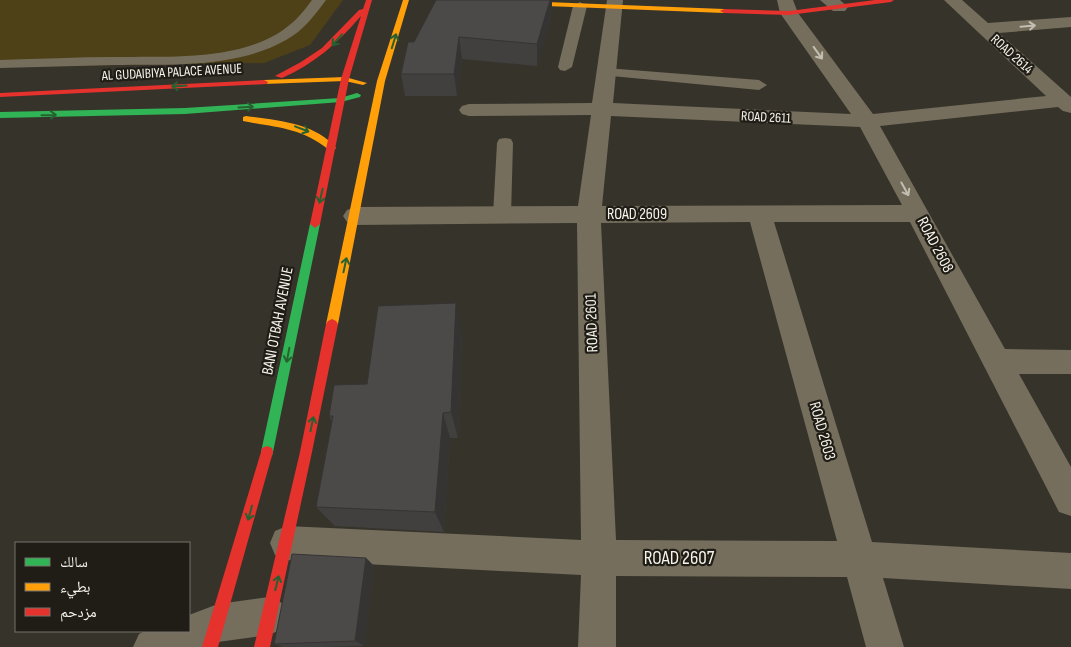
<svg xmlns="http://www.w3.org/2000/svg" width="1071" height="647" font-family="'Sofia Sans Condensed','Noto Naskh Arabic',sans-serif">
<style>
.green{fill:#4e4117}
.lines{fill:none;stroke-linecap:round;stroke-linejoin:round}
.lane{fill:#756e5d;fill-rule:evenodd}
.street{fill:#756e5d;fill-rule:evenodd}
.fast{fill:#30b455;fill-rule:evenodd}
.slow{fill:#ff9f0a;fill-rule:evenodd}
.jam{fill:#e5322d;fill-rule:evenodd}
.wall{fill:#41403f}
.shaded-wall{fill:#353433}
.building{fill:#4c4a49;stroke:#353433}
.oneway{stroke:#c3beb2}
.oneway2{stroke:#276132}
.labels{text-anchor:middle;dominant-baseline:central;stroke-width:4.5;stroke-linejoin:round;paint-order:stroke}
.far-street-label{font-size:14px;fill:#f7f4eb;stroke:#1f1d16}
.street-label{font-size:16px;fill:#f7f4eb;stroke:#1f1d16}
.near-street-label{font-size:19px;fill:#f7f4eb;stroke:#1f1d16}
</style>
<rect width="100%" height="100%" fill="#36332b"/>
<path class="green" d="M0,0H343L310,45L264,63L0,67Z"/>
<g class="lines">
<path class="lane" d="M312,0H326C314,16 303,31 286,40C235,69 170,64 114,65C76,66 38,67 0,68V60C38,59 77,57 115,57C167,56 230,61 277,34C292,25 302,14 312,0Z
M580,2L587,6L572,67L565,71L560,70L558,67L573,6Z
M606,68L759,80L767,85L759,90L601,75L599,72Z
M505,138L511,139L513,143L511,215L509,220L502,222L495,220L493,215L497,143L499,139Z"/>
<path class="street" d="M607,0H623L613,103L851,114L780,13L777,0H793L798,13L873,114L1046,96L944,0H962L988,23L1071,17V27L999,33L1071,97V113L1063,111L1058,107L880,126L1005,349L1071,350V374H1019L1071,467V516L1059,512L910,222H774L872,542L1071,553V589L883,578L904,647H866L847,577L616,576V647H578L581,575L287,560L275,555L270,543L275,531L287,526L581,540L577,223L355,225L347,222L343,216L347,210L355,207L578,206L591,115L469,116L462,114L459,110L462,106L469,104L592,103ZM611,116L860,127L902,205L602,206ZM750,222L837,541L616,540L601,223Z
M820,0H840L848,7L845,11H833Z
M269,597L282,603L288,616L282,629L269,635L218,642L204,647H133L139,634L145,631H189V615L218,604Z"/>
<path class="fast" d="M357,93L361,95L360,97L341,102L185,114L0,118V112L185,108L340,98Z
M315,220L320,224L273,452L272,456L267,458L262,456L261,452L310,224Z"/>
<path class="slow" d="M403,0H409L385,81L338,324L336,327H328L326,324L377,81Z
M441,0H497L724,9L728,11L724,13L444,2Z
M345,77L367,83L363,85L345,81L264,84L260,82L264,80Z
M246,116C276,120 316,123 336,148L332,151L329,150C300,127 277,128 243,121V117Z"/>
<path class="jam" d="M366,0H372L349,79L320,224L315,228L310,224L341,79L361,16C338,43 314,64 282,78L275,76L301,62L322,48L359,10L363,9Z
M875,0H894L891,2L789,15L724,13L720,11L724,9L789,11Z
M264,80L268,82L267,84L0,97V93Z
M332,319L336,321L338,324L312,452L270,647H254L300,452L326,324L328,321Z
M267,446L272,448L273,452L218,647H202L261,452L262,448Z"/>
</g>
<path class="wall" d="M552,14L537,66L462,59L457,96H405L401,74L414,42Z
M462,334L458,438H450L444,532L335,526L316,507L332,422L329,416Z
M366,558L374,566L364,646L325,647H283L274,644Z"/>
<path class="shaded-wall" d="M550,0H552V14L537,66V44Z
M459,37L462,59L457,96L454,74Z
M456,303L462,334L458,438L451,412Z
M443,413L450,438L444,532L435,512Z
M366,558L374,566L364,646L355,641Z"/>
<path class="building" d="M436,0H550L537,44L459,37L454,74H401L408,42H414Z
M456,303L451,412L443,413L435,512L316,507L333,416H329L334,385L367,384L378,306Z
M292,554L366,558L355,641L274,644Z"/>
<defs><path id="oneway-shaft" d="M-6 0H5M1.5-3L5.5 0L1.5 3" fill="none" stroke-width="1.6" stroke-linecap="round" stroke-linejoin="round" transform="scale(1.25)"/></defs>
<g class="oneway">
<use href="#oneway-shaft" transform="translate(1028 26) rotate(-5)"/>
<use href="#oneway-shaft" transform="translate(818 53) rotate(54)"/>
<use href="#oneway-shaft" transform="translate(905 189) rotate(61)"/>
</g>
<g class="oneway2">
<use href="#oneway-shaft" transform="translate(337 40) rotate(131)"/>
<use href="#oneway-shaft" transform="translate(394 41) rotate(-73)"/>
<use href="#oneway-shaft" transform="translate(179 86) rotate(176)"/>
<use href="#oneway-shaft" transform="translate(246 107) rotate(-3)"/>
<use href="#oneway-shaft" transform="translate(49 115) rotate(-1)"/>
<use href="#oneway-shaft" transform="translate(302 129) rotate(21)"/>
<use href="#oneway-shaft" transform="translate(321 196) rotate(103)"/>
<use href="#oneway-shaft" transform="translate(345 265) rotate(-78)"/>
<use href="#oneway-shaft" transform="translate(288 355) rotate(101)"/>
<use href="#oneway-shaft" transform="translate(312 424) rotate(-78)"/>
<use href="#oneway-shaft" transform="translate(250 513) rotate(106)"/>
<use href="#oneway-shaft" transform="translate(277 583) rotate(-76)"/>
</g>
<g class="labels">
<g class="far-street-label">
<text transform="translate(1012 54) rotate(42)">ROAD 2614</text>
<text transform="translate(172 72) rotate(-3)">AL GUDAIBIYA PALACE AVENUE</text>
<text transform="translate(766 117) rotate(3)">ROAD 2611</text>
</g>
<g class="street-label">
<text x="637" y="214">ROAD 2609</text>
<text transform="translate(935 245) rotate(62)">ROAD 2608</text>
<text transform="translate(278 321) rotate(-79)">BANI OTBAH AVENUE</text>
<text transform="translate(592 323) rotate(-92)">ROAD 2601</text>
<text transform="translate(822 431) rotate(74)">ROAD 2603</text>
</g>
<g class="near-street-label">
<text x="679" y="558">ROAD 2607</text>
</g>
</g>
<rect x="15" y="542" width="175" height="90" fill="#1f1d16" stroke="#75736b"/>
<rect x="25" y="558" width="25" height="8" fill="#30b455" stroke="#75736b"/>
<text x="60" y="567" font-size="15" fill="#f7f4eb">سالك</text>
<rect x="25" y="583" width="25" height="8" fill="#ff9f0a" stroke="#75736b"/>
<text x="60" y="592" font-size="15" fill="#f7f4eb">بطيء</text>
<rect x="25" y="608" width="25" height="8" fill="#e5322d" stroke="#75736b"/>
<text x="60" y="617" font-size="15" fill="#f7f4eb">مزدحم</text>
</svg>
